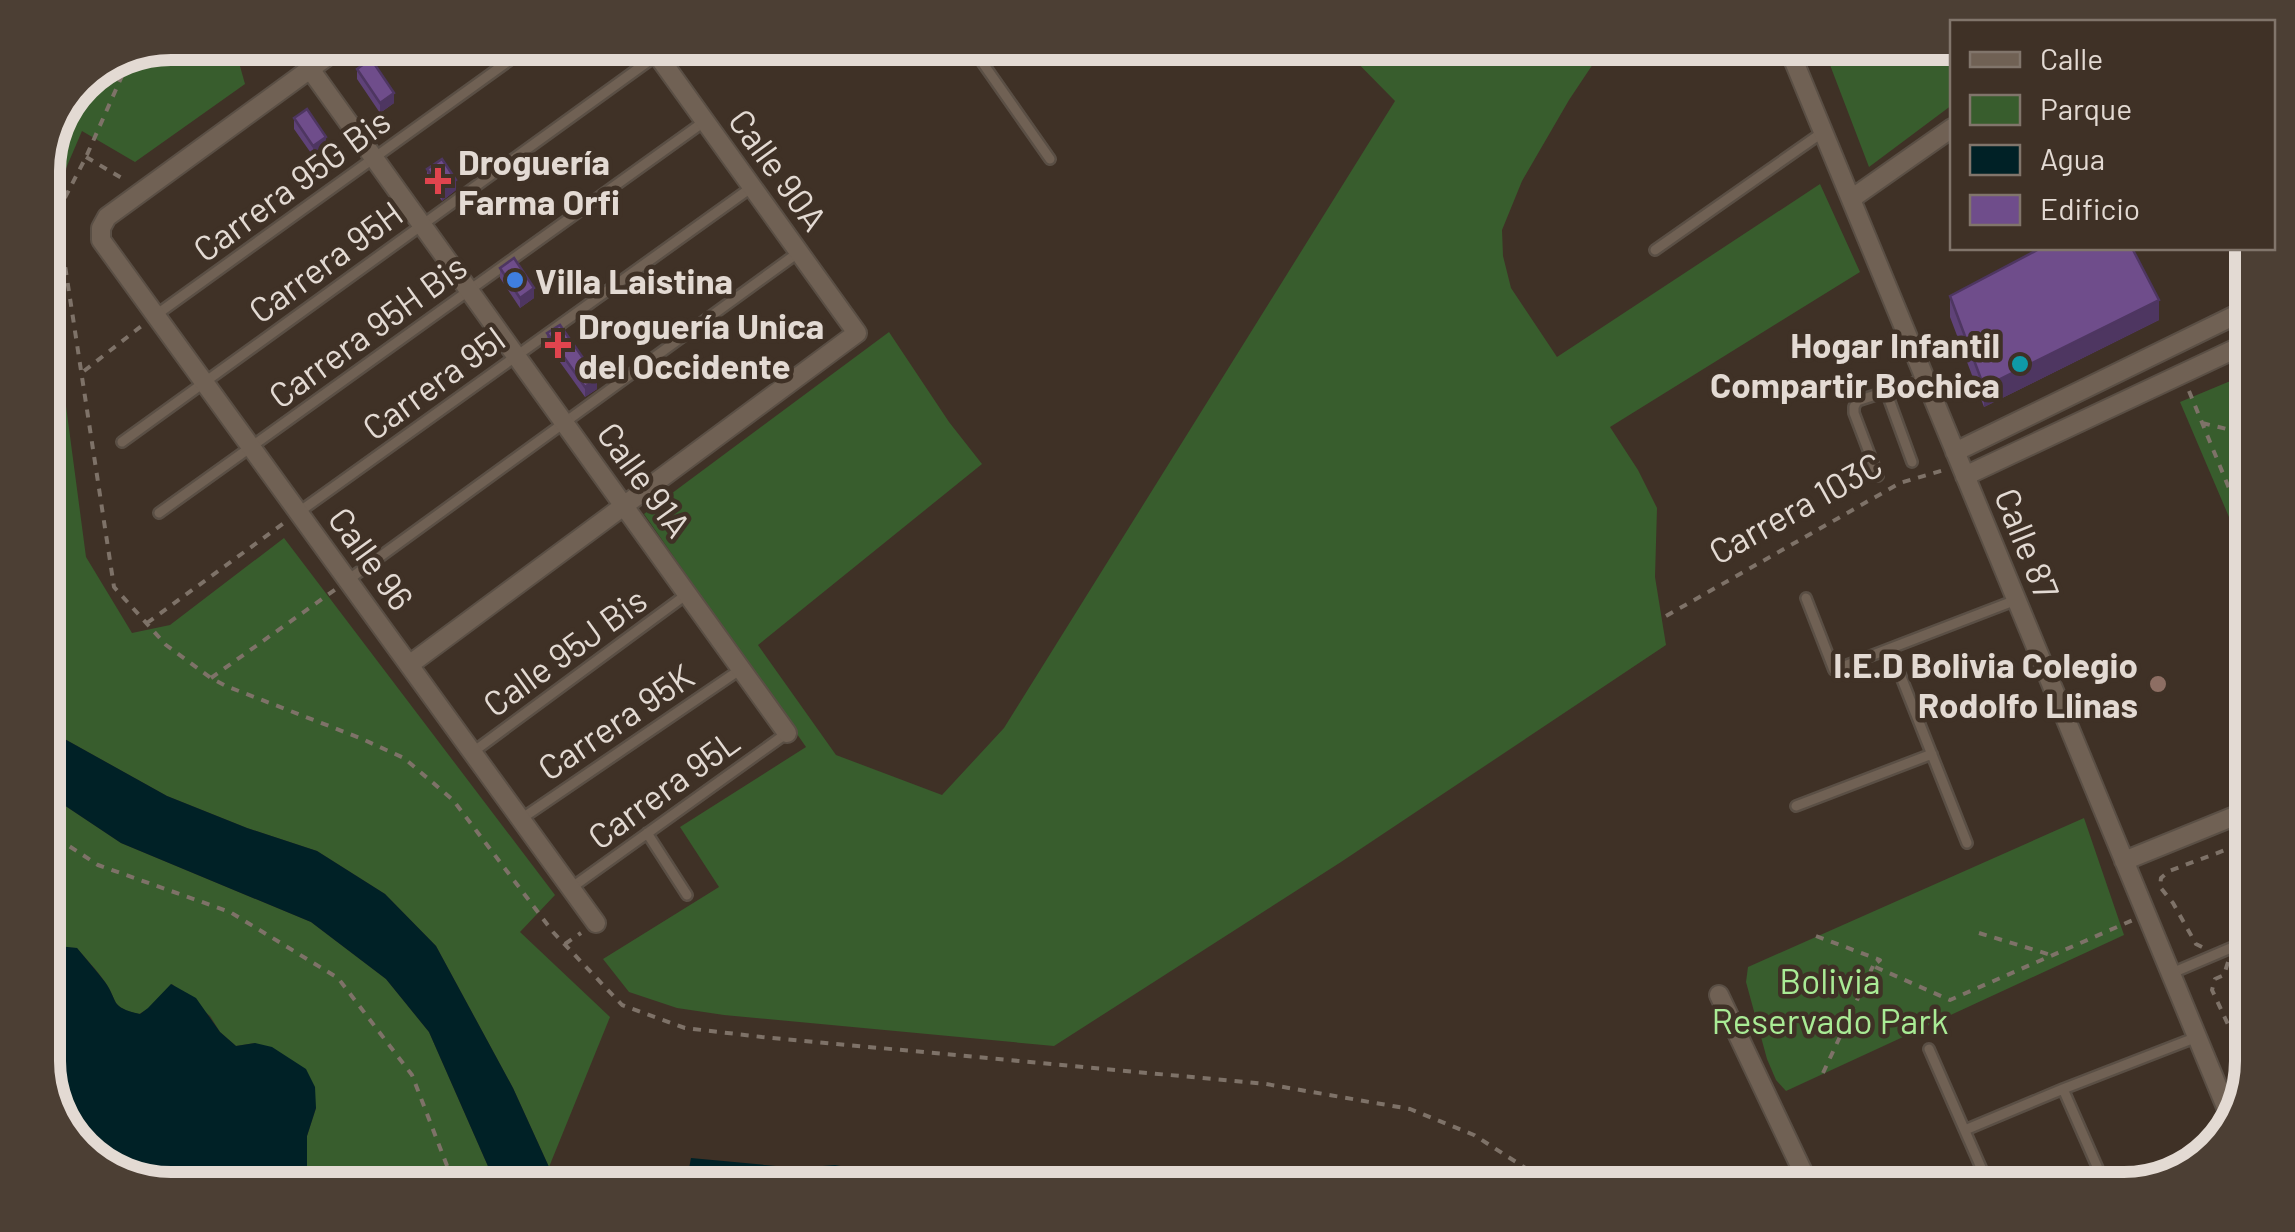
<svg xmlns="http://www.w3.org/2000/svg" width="2295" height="1232" font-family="Barlow,sans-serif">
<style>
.green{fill:#385d2d}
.water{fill:#002126}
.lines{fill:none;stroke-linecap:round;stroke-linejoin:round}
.service-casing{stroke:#5a4f45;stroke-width:14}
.minor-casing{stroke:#5a4f45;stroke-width:22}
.path{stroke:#7e7268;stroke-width:4;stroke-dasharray:8 8;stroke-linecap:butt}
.service{stroke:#706154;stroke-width:9}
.minor{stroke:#706154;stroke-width:18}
.wall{fill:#5f4278}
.shaded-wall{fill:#4e3661}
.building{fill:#6f4d8b;stroke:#4e3661;stroke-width:2.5}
.health-dot{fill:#e0444e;stroke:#3f3126;stroke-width:4}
.shop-dot{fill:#3f7fe0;stroke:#3f3126;stroke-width:4}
.culture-dot{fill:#0f9aa8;stroke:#3f3126;stroke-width:4}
.education-dot{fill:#8d6e63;stroke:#3f3126;stroke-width:4}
.labels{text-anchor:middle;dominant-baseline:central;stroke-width:9;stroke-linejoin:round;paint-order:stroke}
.poi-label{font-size:35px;font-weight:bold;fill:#e3dad3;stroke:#3f3126;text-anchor:start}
.street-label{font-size:35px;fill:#e3dad3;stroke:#3f3126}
.park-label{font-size:35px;fill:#a9eb95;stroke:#3f3126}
.rim{fill:none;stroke:#e3dad3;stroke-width:12}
</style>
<rect width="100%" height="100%" fill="#3f3126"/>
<path class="green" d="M1824,42L1952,43V105L1869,167L1822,44Z
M171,43H225L238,59L245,84L135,162L82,131L43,222V163L81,80Z
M1338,43H1607L1569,100L1522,181L1502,230L1503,256L1511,288L1557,357L1820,184L1860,272L1610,427L1638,470L1657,508L1655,577L1666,645L1341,862L1054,1046L724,1015L677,1008L629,992L603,959L719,887L680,827L806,747L644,514L889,332L949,422L982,464L758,645L836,755L942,795L1004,728L1395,101Z
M43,232L86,557L132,633L170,625L284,538L555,895L520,932L610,1017L549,1167L513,1088L436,946L385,894L317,851L247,828L167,796L43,727Z
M2252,372V571L2180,402Z
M43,791L121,843L311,922L386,979L429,1032L498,1189H344L307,1169V1136L316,1108L255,1043L236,1046L220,1032L210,1016L172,984L148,1009L139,1014C109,1007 119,1002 105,982C97,970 86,959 77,948L43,947Z
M2084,818L2124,935L1786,1091L1776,1080L1767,1059L1746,982L1748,967Z"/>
<path class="water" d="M43,727L167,796L247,828L317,851L385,894L436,946L513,1088L549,1167L563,1189H498L429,1032L386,979L311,922L121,843L43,791Z
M58,946L77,948C86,959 96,970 105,982C119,1002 109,1007 140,1014L148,1008L171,984L196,998L220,1032L236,1046L255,1043L272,1047L306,1069L315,1087L316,1108L307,1136V1169L344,1189H171L114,1176L65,1133L43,1070V947Z
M691,1158L798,1168L835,1165L971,1189H685Z"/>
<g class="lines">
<g class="service-casing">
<path id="service" d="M968,42L1050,159
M1655,250L1823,132
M156,315L535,42
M1886,391L1912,462
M122,442L657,55
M1878,476L1854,413V407L1857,401L1925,379
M299,512L752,187
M159,513L705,121
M348,580L799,252
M1806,598L1834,670L2016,600
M1890,649L1967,843
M473,752L687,594
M1796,806L1932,754
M521,819L741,669
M647,833L687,895
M571,888L787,733
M2172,973L2252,939
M1929,1049L1986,1179L1962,1189
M2063,1089L2107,1189
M1965,1130L2063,1089L2197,1037"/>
</g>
<g class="minor-casing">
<path id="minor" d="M347,42L107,217L101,228V240L596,923
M1786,42L2233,1124
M310,69L787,733
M1851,199L1952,128
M1955,452L2252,307
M1965,476L2252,341
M409,665L857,333L648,42
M2124,861L2252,809
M1719,995L1811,1189"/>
</g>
<path class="path" d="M129,60L86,157L57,213L114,587L166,645L211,678L226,686L360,738L404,758L453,800L553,932L622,1005L685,1028L762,1037L1266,1084L1410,1109L1474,1135L1527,1169L1547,1189
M86,157L125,180
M84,371L144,324
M2189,391L2252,544
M2202,423L2252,435
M1666,616L1900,483L1944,470
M147,623L284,523
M211,678L336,589
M43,829L98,865L230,912L338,978L412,1075L456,1189
M1979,933L2051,955
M1816,936L1880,960L1873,966L1950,1000L2133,920
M565,944L581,933
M2202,947L2196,944L2173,903L2160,887L2161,878L2169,871L2252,840
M2228,962L2224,975L2215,979L2212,990L2250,1072
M1823,1073L1873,966"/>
<use href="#service" class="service"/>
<use href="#minor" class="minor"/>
</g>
<path class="wall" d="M225,42H259L238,59Z
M357,69L394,103L380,113L357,79Z
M294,118L326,147L313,156L294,129Z
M427,169L456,190L442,201L427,180Z
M500,268L534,298L520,308L500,278Z
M1950,296L2159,320L1984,407L1950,317Z
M547,333L597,389L585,397L547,344Z"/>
<path class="shaded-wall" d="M238,42H259L238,59Z
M394,93V103L380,113V103Z
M326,137V147L313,156V146Z
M456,180V190L442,201V190Z
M534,288V298L520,308V298Z
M2159,300V320L1984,407V387Z
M597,378V389L585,397V387Z"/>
<path class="building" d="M371,59L394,93L380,103L357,69Z
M307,109L326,137L313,146L294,118Z
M442,159L456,180L442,190L427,169Z
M2041,248H2132L2159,300L1984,387L1950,296Z
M514,258L534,288L520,298L500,268Z
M560,325L597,378L585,387L547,333Z"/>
<g class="health-dot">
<path d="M433 166h10v10h10v10h-10v10h-10v-10h-10v-10h10z"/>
<path d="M553 330h10v10h10v10h-10v10h-10v-10h-10v-10h10z"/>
</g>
<circle class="shop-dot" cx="515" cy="280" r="10"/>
<circle class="culture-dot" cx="2020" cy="364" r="10"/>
<circle class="education-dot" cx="2158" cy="684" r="10"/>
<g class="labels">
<g class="poi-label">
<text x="458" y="161">Droguería<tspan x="458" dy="40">Farma Orfi</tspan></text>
<text x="535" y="280">Villa Laistina</text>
<text x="578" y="325">Droguería Unica<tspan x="578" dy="40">del Occidente</tspan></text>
<text x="2000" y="344" text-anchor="end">Hogar Infantil<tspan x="2000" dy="40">Compartir Bochica</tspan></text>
<text x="2138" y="664" text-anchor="end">I.E.D Bolivia Colegio<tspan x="2138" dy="40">Rodolfo Llinas</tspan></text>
</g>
<g class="street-label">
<text transform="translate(779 169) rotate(54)">Calle 90A</text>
<text transform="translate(291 184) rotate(-36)">Carrera 95G Bis</text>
<text transform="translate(325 261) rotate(-36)">Carrera 95H</text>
<text transform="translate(367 330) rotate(-36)">Carrera 95H Bis</text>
<text transform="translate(433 382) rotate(-36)">Carrera 95I</text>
<text transform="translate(645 479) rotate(54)">Calle 91A</text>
<text transform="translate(1795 507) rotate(-29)">Carrera 103C</text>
<text transform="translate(2028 543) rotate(68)">Calle 87</text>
<text transform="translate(372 558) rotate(54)">Calle 96</text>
<text transform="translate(564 651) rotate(-36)">Calle 95J Bis</text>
<text transform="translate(615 721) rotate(-34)">Carrera 95K</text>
<text transform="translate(663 788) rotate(-36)">Carrera 95L</text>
</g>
<g class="park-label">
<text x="1830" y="980">Bolivia<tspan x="1830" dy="40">Reservado Park</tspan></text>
</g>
</g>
<path d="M0 0H2295V1232H0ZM171 60H2124A111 111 0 0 1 2235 171V1061A111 111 0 0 1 2124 1172H171A111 111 0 0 1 60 1061V171A111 111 0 0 1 171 60Z" fill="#4c3f34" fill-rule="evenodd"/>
<path class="rim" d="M171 60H2124A111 111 0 0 1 2235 171V1061A111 111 0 0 1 2124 1172H171A111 111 0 0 1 60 1061V171A111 111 0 0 1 171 60Z"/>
<rect x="1950" y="20" width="325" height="230" fill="#3f3126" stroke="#81756b" stroke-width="2.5"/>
<rect x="1970" y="52" width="50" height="15" fill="#706154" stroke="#81756b" stroke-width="2.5"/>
<text x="2040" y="70" font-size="30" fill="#e3dad3">Calle</text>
<rect x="1970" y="95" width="50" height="30" fill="#385d2d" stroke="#81756b" stroke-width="2.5"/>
<text x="2040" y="120" font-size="30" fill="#e3dad3">Parque</text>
<rect x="1970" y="145" width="50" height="30" fill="#002126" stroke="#81756b" stroke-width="2.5"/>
<text x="2040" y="170" font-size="30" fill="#e3dad3">Agua</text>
<rect x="1970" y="195" width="50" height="30" fill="#6f4d8b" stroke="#81756b" stroke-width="2.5"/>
<text x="2040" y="220" font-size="30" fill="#e3dad3">Edificio</text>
</svg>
